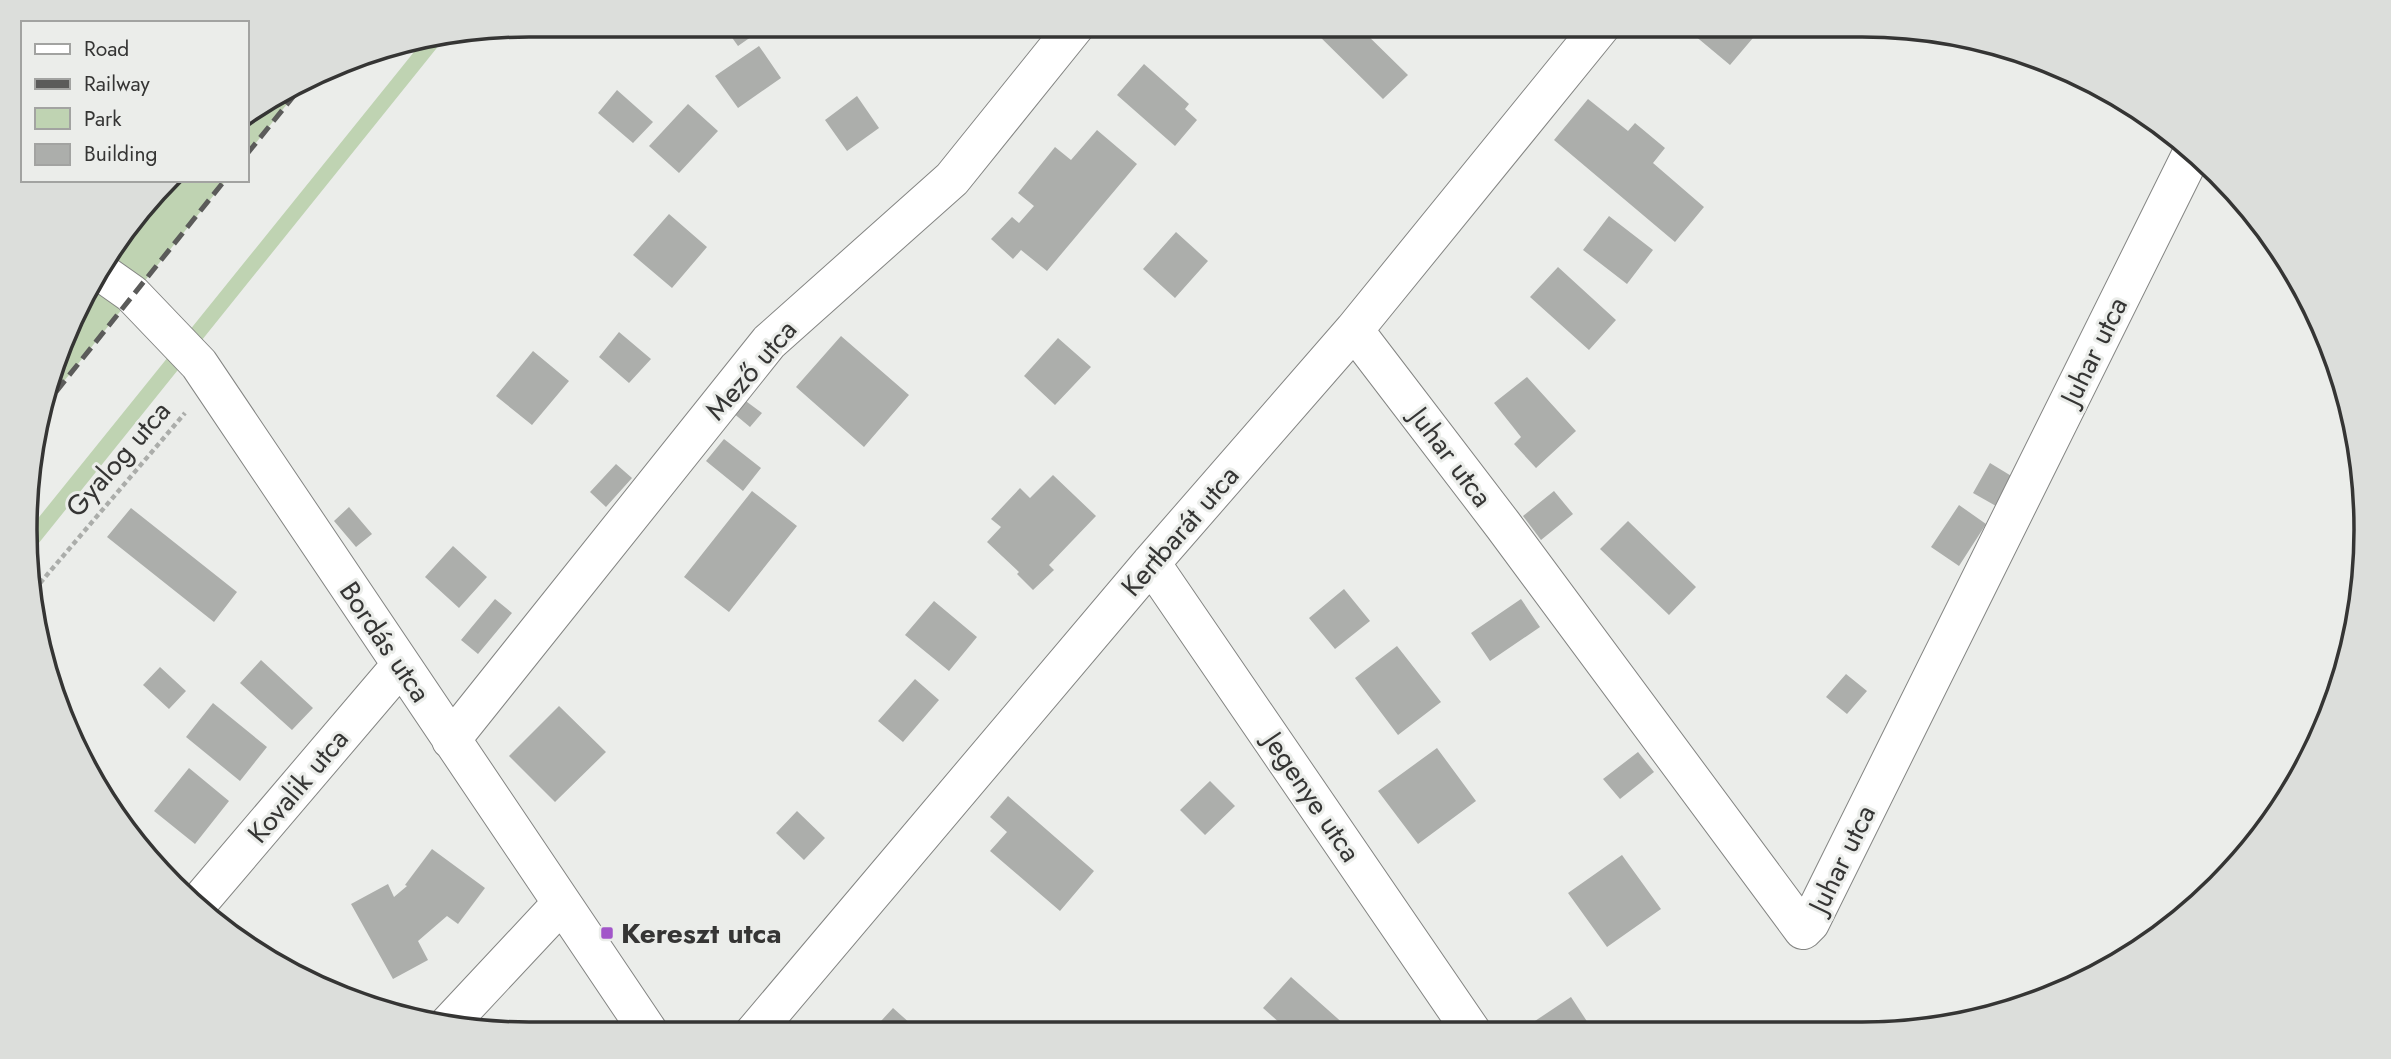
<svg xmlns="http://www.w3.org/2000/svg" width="2391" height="1059" font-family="Jost,sans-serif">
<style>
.green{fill:#bfd3b2}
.building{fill:#acaeab}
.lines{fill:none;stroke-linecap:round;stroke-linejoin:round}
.minor-casing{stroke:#848583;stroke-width:40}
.path{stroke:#abadaa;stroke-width:4.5;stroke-dasharray:5 3.5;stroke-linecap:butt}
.minor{stroke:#fff;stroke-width:38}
.rail{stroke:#5b5b5a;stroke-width:5;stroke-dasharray:14 7;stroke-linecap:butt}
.poi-dot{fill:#a256c9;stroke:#ebedea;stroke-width:2.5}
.labels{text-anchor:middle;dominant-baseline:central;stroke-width:6;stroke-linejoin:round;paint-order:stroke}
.street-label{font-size:28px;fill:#353534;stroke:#ebedea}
.poi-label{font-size:28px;font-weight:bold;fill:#353534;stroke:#ebedea;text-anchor:start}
.rim{fill:none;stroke:#353534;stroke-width:3.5}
</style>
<rect width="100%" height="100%" fill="#ebedea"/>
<path class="green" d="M444,39L30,554L31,527L422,42Z
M308,78L247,154V114L277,92Z
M172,180H226L44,406L92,277Z"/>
<path class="building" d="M723,25H752L758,32L738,46Z
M1308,25H1357L1408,75L1383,99Z
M1467,25H1483L1475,32Z
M1682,25H1764L1730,65Z
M759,46L781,78L738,108L715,76Z
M1144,64L1189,104L1185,109L1197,120L1175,146L1117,95Z
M617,90L653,122L633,143L598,113Z
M857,96L879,128L847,151L825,120Z
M1588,99L1628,131L1635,123L1665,148L1653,163L1704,207L1675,242L1554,140Z
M688,104L718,131L679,173L649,146Z
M1097,130L1137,164L1047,271L1021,250L1013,259L991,239L1012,217L1019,223L1034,206L1018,193L1055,147L1071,160Z
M669,214L707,247L672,288L633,255Z
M1609,216L1653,250L1627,284L1583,250Z
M1176,232L1208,261L1175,298L1143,269Z
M1558,267L1616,320L1589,350L1530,297Z
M619,332L651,359L629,383L599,357Z
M841,336L909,395L864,447L796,387Z
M1058,338L1091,367L1055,405L1024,376Z
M533,351L569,381L532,425L496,396Z
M1527,377L1576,431L1536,468L1514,444L1521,437L1494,403Z
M743,399L762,413L750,427L732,412Z
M724,439L761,468L743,491L706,461Z
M1990,463L2013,477L1996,506L1973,493Z
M616,464L632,478L606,507L590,492Z
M1053,475L1096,516L1049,565L1054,570L1033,590L1017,574L1019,572L987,542L1001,527L991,519L1020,488L1030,498Z
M752,491L797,526L729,612L684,577Z
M1554,491L1573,514L1541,540L1523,516Z
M1959,505L1986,524L1959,566L1931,547Z
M349,507L372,534L356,547L334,521Z
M131,508L237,592L214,622L107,537Z
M1628,521L1696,587L1669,615L1600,549Z
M453,546L487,577L459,608L425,577Z
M1344,589L1370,621L1335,649L1309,618Z
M495,599L512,613L478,654L461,640Z
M1521,599L1540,627L1490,661L1471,633Z
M934,601L977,637L949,671L905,635Z
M1397,646L1441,702L1398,735L1355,678Z
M261,660L313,708L292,730L240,683Z
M160,667L186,691L169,709L143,685Z
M1846,674L1867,691L1847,714L1826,697Z
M915,679L939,700L903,742L878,721Z
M213,703L267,747L240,781L186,737Z
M559,706L606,752L555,802L509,756Z
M1437,748L1476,801L1418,844L1378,791Z
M1638,752L1654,772L1620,799L1603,779Z
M189,768L229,801L195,844L154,811Z
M1210,781L1235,806L1205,835L1180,810Z
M1008,796L1094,871L1060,911L990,851L1007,832L990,817Z
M797,811L825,838L804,860L776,833Z
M432,849L485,888L458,924L447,916L418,941L428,960L393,979L351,904L388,884L394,897L407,886L405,885Z
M1622,855L1661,909L1607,947L1568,893Z
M248,934L274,955L273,957L243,938Z
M1291,977L1346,1026L1340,1032H1290L1263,1008Z
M1571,997L1592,1029L1589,1031H1520Z
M893,1008L921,1033H870Z"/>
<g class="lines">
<g class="minor-casing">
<path id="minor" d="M98,270L132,294L199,364L650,1034
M1354,330L1503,525L1803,930L1810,923L2193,151
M1151,563L1472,1032
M451,740L769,342L952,179L1076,25
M195,907L401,665
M447,1026L561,904
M753,1034L1151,563L1354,330L1602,25"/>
</g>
<path class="path" d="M29,596L185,413
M2317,743L2344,670"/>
<use href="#minor" class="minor"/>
<path class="rail" d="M247,154L309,77
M43,408L225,180"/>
</g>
<rect class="poi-dot" x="600" y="926" width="14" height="14" rx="3.5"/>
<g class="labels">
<g class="street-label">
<text transform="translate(2094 351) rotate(-64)">Juhar utca</text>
<text transform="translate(751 370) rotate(-49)">Mező utca</text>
<text transform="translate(1451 457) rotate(53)">Juhar utca</text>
<text transform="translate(118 459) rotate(-49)">Gyalog utca</text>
<text transform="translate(1180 531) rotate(-49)">Kertbarát utca</text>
<text transform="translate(385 642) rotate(56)">Bordás utca</text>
<text transform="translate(298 786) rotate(-50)">Kovalik utca</text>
<text transform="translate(1312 797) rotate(56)">Jegenye utca</text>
<text transform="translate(1842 859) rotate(-64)">Juhar utca</text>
</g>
<g class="poi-label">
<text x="621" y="933">Kereszt utca</text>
</g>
</g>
<path d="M0 0H2391V1059H0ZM529 37H1862A492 492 0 0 1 2354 529V530A492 492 0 0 1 1862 1022H529A492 492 0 0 1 37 530V529A492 492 0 0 1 529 37Z" fill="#dcdedb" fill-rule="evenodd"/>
<path class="rim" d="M529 37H1862A492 492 0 0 1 2354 529V530A492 492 0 0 1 1862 1022H529A492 492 0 0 1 37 530V529A492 492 0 0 1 529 37Z"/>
<rect x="21" y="21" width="228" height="161" fill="#ebedea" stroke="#a2a3a1" stroke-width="2"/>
<rect x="35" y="44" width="35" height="10" fill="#ffffff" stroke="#a2a3a1" stroke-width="2"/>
<text x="84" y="56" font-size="21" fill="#353534">Road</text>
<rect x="35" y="79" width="35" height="10" fill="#5b5b5a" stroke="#a2a3a1" stroke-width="2"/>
<text x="84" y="91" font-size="21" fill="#353534">Railway</text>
<rect x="35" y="108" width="35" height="21" fill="#bfd3b2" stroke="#a2a3a1" stroke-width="2"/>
<text x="84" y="126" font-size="21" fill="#353534">Park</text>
<rect x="35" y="144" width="35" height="21" fill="#acaeab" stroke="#a2a3a1" stroke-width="2"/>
<text x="84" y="161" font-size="21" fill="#353534">Building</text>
</svg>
